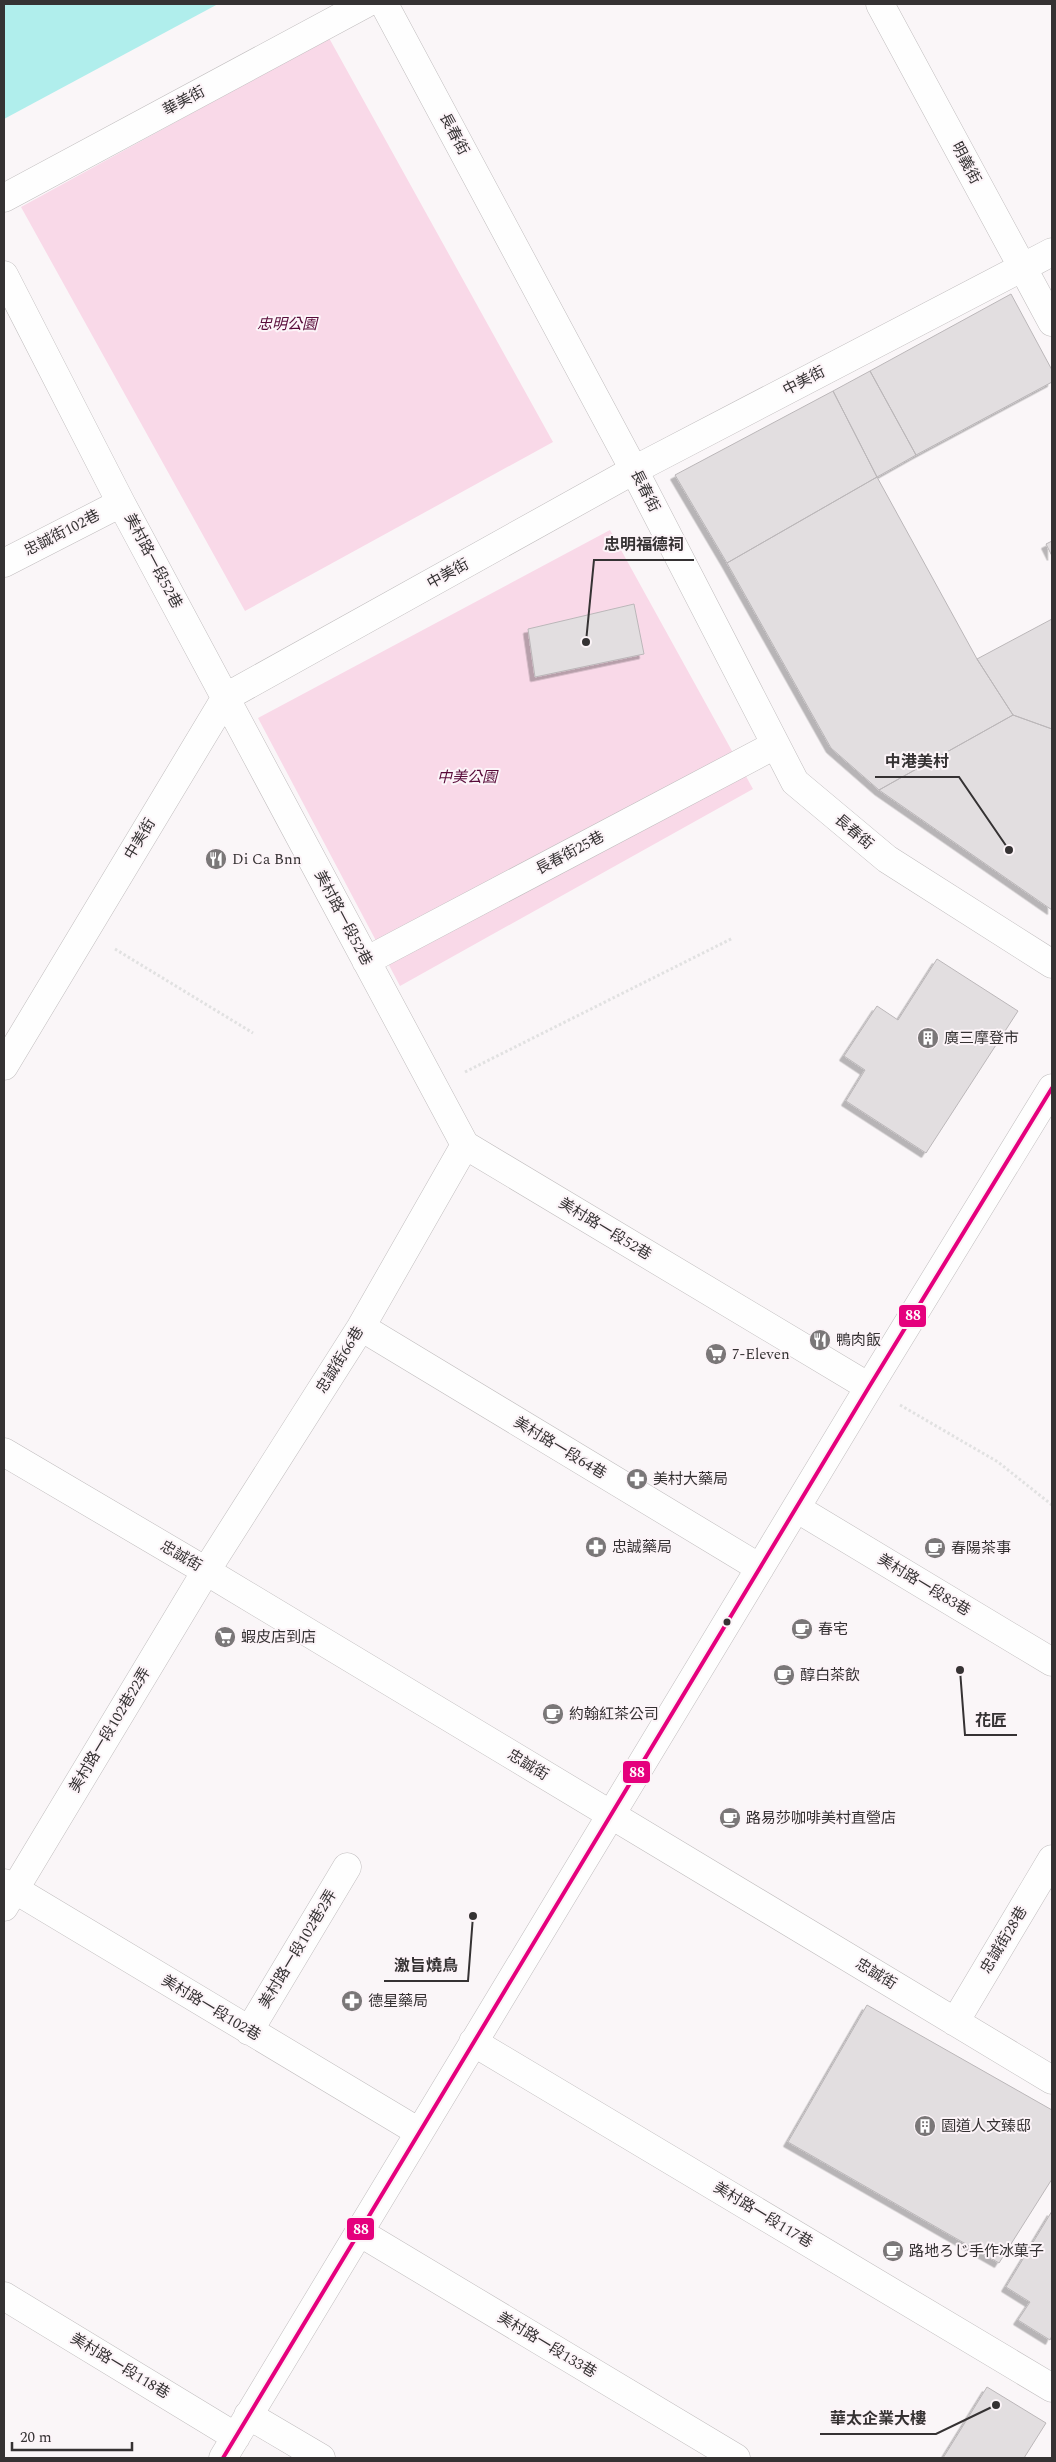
<svg xmlns="http://www.w3.org/2000/svg" width="1056" height="2462" font-family="Spectral,'Noto Sans TC','Noto Sans JP',serif">
<style>
.green{fill:#f9d9e8}
.water{fill:#b0eeec}
.building{fill:#e2dee0;stroke:#bbb7b9;filter:url(#shadow)}
.lines{fill:none;stroke-linecap:round;stroke-linejoin:round}
.minor-casing{stroke:#c0bdbe;stroke-width:29}
.path{stroke:#e1e1e1;stroke-width:3;stroke-dasharray:2.5 2.5;stroke-linecap:butt}
.minor{stroke:#fefefe;stroke-width:28}
.bus-1-casing{stroke:#fcf4f8;stroke-width:8}
.bus-1{stroke:#e5007d;stroke-width:4}
.bus-dot{fill:#353233;stroke:#fcf4f8;stroke-width:2}
.labels{text-anchor:middle;dominant-baseline:central;stroke-width:4;stroke-linejoin:round;paint-order:stroke}
.street-label{font-size:15px;fill:#353233;stroke:#fcf4f8}
.park-label{font-size:15px;font-style:italic;fill:#570a38;stroke:#fcf4f8}
.poi-label{font-size:15px;fill:#353233;stroke:#fcf4f8;text-anchor:start}
.leader{fill:none;stroke:#353233;stroke-width:2}
.callout-dot{fill:#353233;stroke:#fcf4f8;stroke-width:2}
.callout-label{font-size:16px;text-anchor:middle;font-weight:bold;fill:#353233;stroke:#fcf4f8;stroke-width:4;stroke-linejoin:round;paint-order:stroke}
.line-badge{stroke:#fcf4f8;stroke-width:2}
.badge-label{font-size:14px;text-anchor:middle;font-weight:bold;fill:#fff}
</style>
<defs>
<filter id="shadow"><feDropShadow dx="-4.5" dy="4.5" stdDeviation="0" flood-color="#0004"/></filter>
</defs>
<rect width="100%" height="100%" fill="#faf6f8"/>
<path class="green" d="M329,38L553,442L245,611L21,207Z
M610,530L753,789L400,986L258,718Z"/>
<path class="water" d="M4,4H218L4,119Z"/>
<path class="building" d="M1011,294L1052,370V382L916,455L870,371Z
M870,371L916,455L877,477L833,391Z
M833,391L877,477L727,563L675,475Z
M877,477L977,659L1013,715L879,790L831,748L727,563Z
M1052,541V556L1046,544Z
M634,604L644,654L535,677L528,629Z
M1052,619V729L1013,715L977,659Z
M1013,715L1052,729V910L879,790Z
M937,959L1018,1011L926,1153L846,1101L865,1070L844,1056L877,1006L898,1020Z
M867,2005L1052,2110V2179L999,2263L788,2142Z
M1052,2211V2336L1050,2340L1018,2320L1030,2302L1006,2287Z
M987,2387L1046,2423L1024,2458H943Z"/>
<g class="lines">
<g class="minor-casing">
<path id="minor" d="M384,4L634,470L795,782L887,859L1052,964
M880,4L1052,322
M4,198L365,4
M4,275L121,503L465,1145L869,1387
M4,563L121,503
M366,961L775,745
M4,1066L226,697L634,470L1052,252
M361,1327L760,1568
M4,1452L206,1571L1052,2080
M796,1508L1052,1662
M4,1883L419,2132
M4,1907L206,1571L361,1327L465,1145
M955,2022L1052,1859
M249,2031L347,1867
M473,2042L1052,2388
M359,2232L736,2458
M4,2296L236,2437
M248,2415L321,2458
M223,2458L869,1387L1052,1088"/>
</g>
<path class="path" d="M115,949L253,1033
M465,1072L733,938
M900,1405L998,1462L1052,1505"/>
<use href="#minor" class="minor"/>
<g class="bus-1-casing">
<path id="bus-1" d="M223,2458L869,1387L1052,1088"/>
</g>
<use href="#bus-1" class="bus-1"/>
</g>
<defs>
<g id="restaurant-disc" transform="scale(1.125)"><circle r="9.5" fill="#7a7778" stroke="#fcf4f8"/><path d="M-5-6h1v4h1v-4h1v4h1v-4h1v5L-1.5 .5V6h-2V.5L-5-1ZM5-6V6H3V1.5H1.5Q1.5-4 5-6Z" fill="#fff"/></g>
<g id="building-disc" transform="scale(1.125)"><circle r="9.5" fill="#7a7778" stroke="#fcf4f8"/><path d="M-4-6H4V6H1V3H-1V6H-4ZM-2.5-4.3h1.7v1.8h-1.7ZM.8-4.3h1.7v1.8H.8ZM-2.5-1h1.7V.8h-1.7ZM.8-1h1.7V.8H.8Z" fill="#fff"/></g>
<g id="supermarket-disc" transform="scale(1.125)"><circle r="9.5" fill="#7a7778" stroke="#fcf4f8"/><path d="M-6-5.5h2.5l.6 2H6L4.5 2H-2.5L-4.4-4H-6ZM-1.5 3.2a1.3 1.3 0 1 0 .1 0ZM3 3.2a1.3 1.3 0 1 0 .1 0Z" fill="#fff"/></g>
<g id="pharmacy-disc" transform="scale(1.125)"><circle r="9.5" fill="#7a7778" stroke="#fcf4f8"/><path d="M-2-6h4v4h4v4h-4v4h-4v-4h-4v-4h4Z" fill="#fff"/></g>
<g id="cafe-disc" transform="scale(1.125)"><circle r="9.5" fill="#7a7778" stroke="#fcf4f8"/><path d="M-5.5-4.5H6V0H3Q3 3.5 0 3.5H-2.5Q-5.5 3.5-5.5 0ZM3-3.2v2h1.7v-2ZM-6 4.5H4V6H-6Z" fill="#fff"/></g>
</defs>
<g fill-rule="evenodd">
<use href="#restaurant-disc" x="216" y="859"/>
<use href="#building-disc" x="928" y="1038"/>
<use href="#restaurant-disc" x="820" y="1340"/>
<use href="#supermarket-disc" x="716" y="1354"/>
<use href="#pharmacy-disc" x="637" y="1479"/>
<use href="#pharmacy-disc" x="596" y="1547"/>
<use href="#cafe-disc" x="935" y="1548"/>
<use href="#cafe-disc" x="802" y="1629"/>
<use href="#supermarket-disc" x="225" y="1637"/>
<use href="#cafe-disc" x="784" y="1675"/>
<use href="#cafe-disc" x="553" y="1714"/>
<use href="#cafe-disc" x="730" y="1818"/>
<use href="#pharmacy-disc" x="352" y="2001"/>
<use href="#building-disc" x="925" y="2126"/>
<use href="#cafe-disc" x="893" y="2251"/>
</g>
<circle class="bus-dot" cx="727" cy="1622" r="4.5"/>
<g class="labels">
<g class="street-label">
<text transform="translate(184 101) rotate(-28)">華美街</text>
<text transform="translate(454 134) rotate(62)">長春街</text>
<text transform="translate(966 163) rotate(62)">明義街</text>
<text transform="translate(804 381) rotate(-27)">中美街</text>
<text transform="translate(645 491) rotate(63)">長春街</text>
<text transform="translate(62 533) rotate(-27)">忠誠街102巷</text>
<text transform="translate(153 561) rotate(62)">美村路一段52巷</text>
<text transform="translate(448 574) rotate(-29)">中美街</text>
<text transform="translate(854 832) rotate(40)">長春街</text>
<text transform="translate(140 839) rotate(-59)">中美街</text>
<text transform="translate(570 853) rotate(-28)">長春街25巷</text>
<text transform="translate(343 918) rotate(62)">美村路一段52巷</text>
<text transform="translate(605 1229) rotate(31)">美村路一段52巷</text>
<text transform="translate(340 1360) rotate(-58)">忠誠街66巷</text>
<text transform="translate(560 1448) rotate(31)">美村路一段64巷</text>
<text transform="translate(181 1556) rotate(30)">忠誠街</text>
<text transform="translate(924 1585) rotate(31)">美村路一段83巷</text>
<text transform="translate(110 1730) rotate(-59)">美村路一段102巷22弄</text>
<text transform="translate(528 1765) rotate(31)">忠誠街</text>
<text transform="translate(1004 1940) rotate(-59)">忠誠街28巷</text>
<text transform="translate(298 1949) rotate(-59)">美村路一段102巷2弄</text>
<text transform="translate(876 1974) rotate(31)">忠誠街</text>
<text transform="translate(211 2008) rotate(31)">美村路一段102巷</text>
<text transform="translate(763 2215) rotate(31)">美村路一段117巷</text>
<text transform="translate(547 2345) rotate(31)">美村路一段133巷</text>
<text transform="translate(120 2366) rotate(31)">美村路一段118巷</text>
</g>
<g class="park-label">
<text x="287" y="324">忠明公園</text>
<text x="467" y="777">中美公園</text>
</g>
<g class="poi-label">
<text x="232" y="859">Di Ca Bnn</text>
<text x="944" y="1038">廣三摩登市</text>
<text x="836" y="1340">鴨肉飯</text>
<text x="732" y="1354">7-Eleven</text>
<text x="653" y="1479">美村大藥局</text>
<text x="612" y="1547">忠誠藥局</text>
<text x="951" y="1548">春陽茶事</text>
<text x="818" y="1629">春宅</text>
<text x="241" y="1637">蝦皮店到店</text>
<text x="800" y="1675">醇白茶飲</text>
<text x="569" y="1714">約翰紅茶公司</text>
<text x="746" y="1818">路易莎咖啡美村直營店</text>
<text x="368" y="2001">德星藥局</text>
<text x="941" y="2126">園道人文臻邸</text>
<text x="909" y="2251">路地ろじ手作冰菓子</text>
</g>
</g>
<path class="leader" d="M586 642L594 560H694M1009 850L959 777H875M960 1670L965 1735H1017M473 1916L468 1981H384M996 2405L936 2434H820"/>
<g class="callout-dot">
<circle cx="586" cy="642" r="5"/>
<circle cx="1009" cy="850" r="5"/>
<circle cx="960" cy="1670" r="5"/>
<circle cx="473" cy="1916" r="5"/>
<circle cx="996" cy="2405" r="5"/>
</g>
<g class="callout-label">
<text x="644" y="550">忠明福德祠</text>
<text x="917" y="767">中港美村</text>
<text x="991" y="1726">花匠</text>
<text x="426" y="1971">激旨燒鳥</text>
<text x="878" y="2424">華太企業大樓</text>
</g>
<g class="line-badge">
<rect x="898" y="1304" width="29" height="24" rx="5" fill="#e5007d"/>
<rect x="622" y="1760" width="29" height="24" rx="5" fill="#e5007d"/>
<rect x="346" y="2217" width="29" height="24" rx="5" fill="#e5007d"/>
</g>
<g class="badge-label">
<text x="913" y="1320">88</text>
<text x="637" y="1777">88</text>
<text x="361" y="2234">88</text>
</g>
<rect width="1056" height="2462" fill="none" stroke="#353233" stroke-width="10"/>
<path d="M12 2442v8h120v-8" fill="none" stroke="#353233" stroke-width="2.5"/>
<text x="20" y="2442" font-size="15" fill="#353233" stroke="#fcf4f8" stroke-width="4" paint-order="stroke">20 m</text>
</svg>
